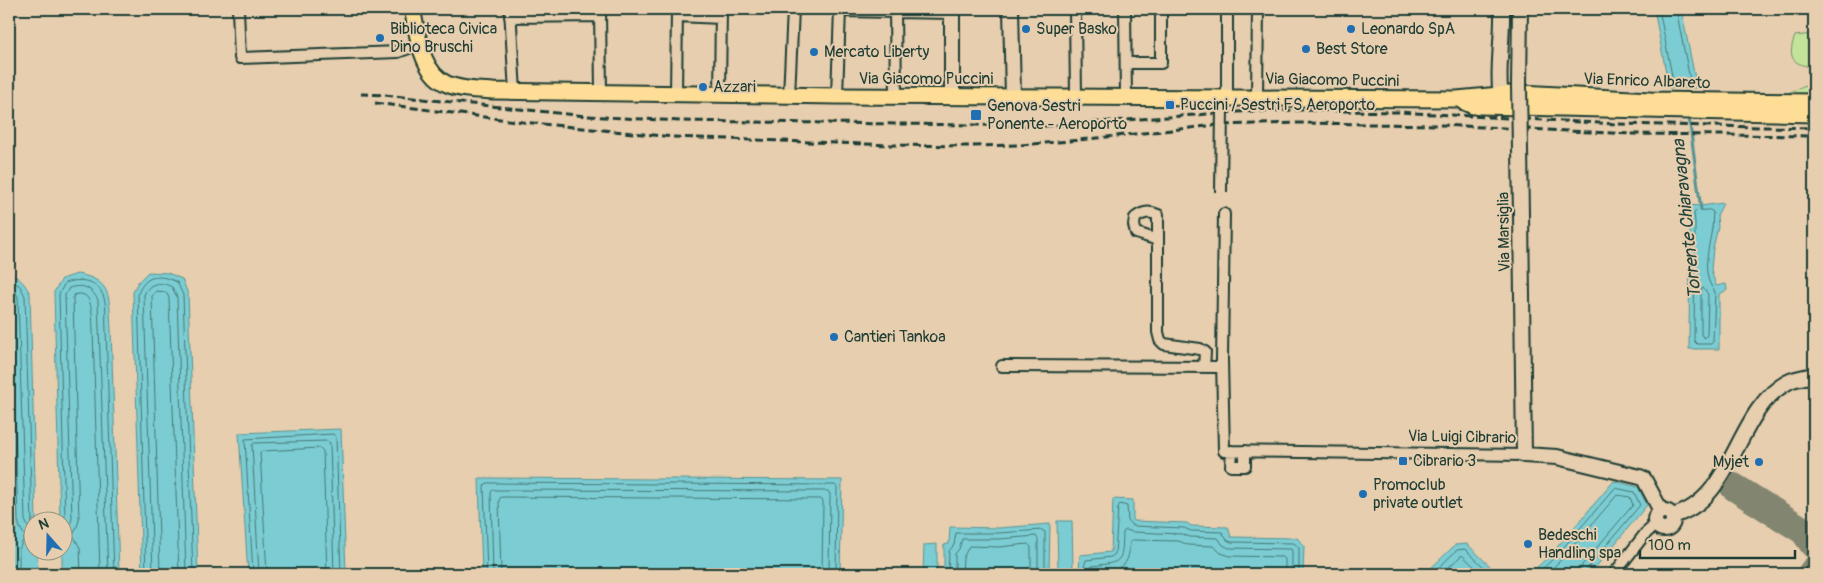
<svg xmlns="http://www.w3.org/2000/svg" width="1823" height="583" font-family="Pangolin,sans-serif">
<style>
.green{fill:#c3e29a;stroke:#719067}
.water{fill:#7ccdd3;stroke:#579393}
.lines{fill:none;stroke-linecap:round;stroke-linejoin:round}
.shore{stroke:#447774;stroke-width:1}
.stream{stroke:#579393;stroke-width:3}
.taxiway{stroke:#828671;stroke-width:28}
.street-casing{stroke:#1f3d34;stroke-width:14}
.secondary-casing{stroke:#1f3d34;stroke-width:18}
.primary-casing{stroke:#1f3d34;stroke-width:19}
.street{stroke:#e6ceae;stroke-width:10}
.secondary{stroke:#e6ceae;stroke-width:14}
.primary{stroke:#fede96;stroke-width:15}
.rail{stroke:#1f3d34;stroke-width:3;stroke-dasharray:8 4;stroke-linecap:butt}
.street-bridge-casing{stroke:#1f3d34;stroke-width:14;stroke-linecap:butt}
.secondary-bridge-casing{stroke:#1f3d34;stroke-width:18;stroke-linecap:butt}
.street-bridge{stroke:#e6ceae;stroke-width:10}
.secondary-bridge{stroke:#e6ceae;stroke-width:14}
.poi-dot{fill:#1f6fb2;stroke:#e6ceae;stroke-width:2}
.labels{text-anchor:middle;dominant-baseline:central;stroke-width:4;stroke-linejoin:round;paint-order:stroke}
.poi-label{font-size:16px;fill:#1f3d34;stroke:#e6ceae;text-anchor:start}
.street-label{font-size:16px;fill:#1f3d34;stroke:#e6ceae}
.water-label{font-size:18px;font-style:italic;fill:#24443c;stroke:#e6ceae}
</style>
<rect width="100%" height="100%" fill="#e6ceae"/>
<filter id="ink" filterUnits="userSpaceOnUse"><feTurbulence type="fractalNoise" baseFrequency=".02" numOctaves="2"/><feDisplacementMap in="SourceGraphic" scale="10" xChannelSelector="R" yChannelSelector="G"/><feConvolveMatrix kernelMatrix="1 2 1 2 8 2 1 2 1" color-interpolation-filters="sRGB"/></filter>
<g filter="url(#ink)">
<path class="green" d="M1812,34L1814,37V66L1812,67C1790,64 1788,55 1795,36Z
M1814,83V95L1785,94Z"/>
<path class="water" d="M1654,9H1681L1697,88H1669Z
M1723,203L1717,216L1718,227L1713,248L1711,270L1716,286L1726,284L1727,290L1719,294V349H1689L1690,222L1687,205L1701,206Z
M148,272L168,273L182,279L188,294L198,574H142L133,292L138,282Z
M9,274C20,277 25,284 30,294L36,520H32V550L37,551L38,574H9Z
M77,274C113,280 109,298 111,329L119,574H62V520H60L54,292L62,279Z
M341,429L346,574H248L239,433Z
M479,478L842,480L840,574H482Z
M1614,481L1638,487L1647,505L1590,574H1530L1553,552Z
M1113,499L1133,500V521L1187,523L1191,526L1228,527L1231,537L1297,538L1304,546L1303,574H944V545L949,544L950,527L999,528L1050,524L1049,573H1058L1057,521H1072L1073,571H1079L1080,555L1111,552Z
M937,544V574H923L924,545Z
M1467,544L1498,574H1425L1455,545Z"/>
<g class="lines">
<path class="shore" d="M1659,9L1673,81L1675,83H1688L1690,80L1676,9
M1710,210L1713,212C1712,217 1713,223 1712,228C1709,249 1700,273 1715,292L1713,342L1711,344H1697L1694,341L1695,222L1694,213L1696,211Z
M9,279L20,286L25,296L32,523
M9,285L15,290L18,297L25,520L28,527L32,531
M1703,288L1708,294L1707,335L1705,338L1701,335V291Z
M9,295L11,299L18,521L20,528L25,536L19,549V574
M62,525L65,519L59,294L65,283C80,278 98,279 104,298C107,307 105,319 106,329L114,574
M62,531L69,527L72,519L65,295L69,288C83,284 91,287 98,300L108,574
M81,574L80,548L73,535L77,527L79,520L73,298L74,295C94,288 92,317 93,330L100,574
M146,574L138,294C145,274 160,274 177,282L183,295L193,574
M153,574L144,295C149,282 161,281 172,287L177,297L186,574
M160,574L152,296L156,291L166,292L169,298L179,574
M253,574L245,439L333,434L336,437L341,574
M259,574L252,445L254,443L327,441L330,443L334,574
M267,574L260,452L262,451L320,448L323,451L327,574
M487,574L484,486L487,483L835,485L837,487L836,574
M493,574L491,492L493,490L828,491L830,494L829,574
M501,574L499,500L501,497L821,499L823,501L822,574
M948,574L949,551L954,545L956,533H999L1042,530L1045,532V574
M955,574V554L959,549L962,539H999L1036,536L1038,539V574
M962,574L963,558L969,546L999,547L1028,544L1031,547V574
M1082,574L1086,560L1111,557L1115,554L1118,507L1120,504L1127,506L1128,521L1133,526L1184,528L1191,531L1222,532L1227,540L1231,542L1294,543L1299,548V574
M1090,574L1092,566C1123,562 1122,563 1123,532L1126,530L1133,532L1182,534L1190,537L1218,538L1223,545L1229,548L1291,549L1292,551V574
M1098,574L1099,572C1123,570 1129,566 1130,542L1132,540L1179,541L1188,545L1213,546L1221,553L1230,556L1283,557L1285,559V574
M1432,574L1457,550L1465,549L1491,574
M1441,574L1462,555L1482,574
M1537,574L1556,556L1615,488L1634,492L1640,505L1587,569L1586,574
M1546,574L1561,560L1617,495L1630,497L1633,505L1582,565L1580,574"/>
<path class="stream" d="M1689,117L1701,210"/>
<path class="taxiway" d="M1734,487L1804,531L1814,545
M1811,574L1814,570"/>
<g class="street-casing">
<path id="street" d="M238,9L240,58L398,52L420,44
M510,9L515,92
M895,9L896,97
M1075,9L1076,97
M1125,9L1126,97
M1227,9V98
M600,10L601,93
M840,11L952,13
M677,16L721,18
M510,17L600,16
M1126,63H1161V9
M676,94L677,9
M720,95L721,9
M789,96L793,9
M837,96L840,9
M1257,97L1258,9
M1224,214L1222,360L1224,451L1524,455
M1158,243L1155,239L1136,233L1134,225L1135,218C1143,212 1149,211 1158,215V332L1160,340L1164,344L1200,349L1205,352L1204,367
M1002,366L1222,367
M1232,451L1231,466H1245V451
M1614,574L1645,534L1656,524"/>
</g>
<g class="secondary-casing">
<path id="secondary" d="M952,9V96
M1011,9L1013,97
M1502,105C1496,73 1503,41 1502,9
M1521,215L1524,455L1557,457L1640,477L1644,479L1661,511
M1655 520a9 9 0 1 1 18 0a9 9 0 1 1-18 0Z
M1672,516C1735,500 1735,410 1788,382C1795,378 1806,377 1814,375"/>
</g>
<g class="primary-casing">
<path id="primary" d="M412,9C418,33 420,72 447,84C461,90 478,90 493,91L837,96L1457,99L1521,93L1650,100L1814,102
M1462,101L1473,106H1481L1814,114"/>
</g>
<use href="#street" class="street"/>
<use href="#secondary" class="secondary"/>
<use href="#primary" class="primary"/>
<path class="rail" d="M361,94L384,95L586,116L680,121L1045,126L1235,112L1300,110L1397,112L1617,124L1814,128
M375,103L523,122L673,137L891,145L968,146L1020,145L1070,141L1217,125L1300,123L1441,125L1632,134L1814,136"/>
<g class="street-bridge-casing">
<path id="street-bridge" d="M1221,192L1222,107"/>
</g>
<g class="secondary-bridge-casing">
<path id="secondary-bridge" d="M1520,9L1519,85L1521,215"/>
</g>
<use href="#street-bridge" class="street-bridge"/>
<use href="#secondary-bridge" class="secondary-bridge"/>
</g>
</g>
<g class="poi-dot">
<circle cx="1026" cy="29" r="5"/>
<circle cx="1351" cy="29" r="5"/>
<circle cx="380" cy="38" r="5"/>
<circle cx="1306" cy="49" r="5"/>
<circle cx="814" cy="52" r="5"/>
<circle cx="703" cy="87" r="5"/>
<rect x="1165" y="100" width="10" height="10" rx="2.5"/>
<rect x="970" y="109" width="12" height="12" rx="2.5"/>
<circle cx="834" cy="337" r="5"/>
<rect x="1398" y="456" width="10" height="10" rx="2.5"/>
<circle cx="1759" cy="462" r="5"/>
<circle cx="1363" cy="494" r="5"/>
<circle cx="1528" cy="544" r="5"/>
</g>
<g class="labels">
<g class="poi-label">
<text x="390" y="29">Biblioteca Civica<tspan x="390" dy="18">Dino Bruschi</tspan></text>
<text x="1036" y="29">Super Basko</text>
<text x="1361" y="29">Leonardo SpA</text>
<text x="1316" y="49">Best Store</text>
<text x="824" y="52">Mercato Liberty</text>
<text x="713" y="87">Azzari</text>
<text x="1180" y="105">Puccini / Sestri FS Aeroporto</text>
<text x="987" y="106">Genova Sestri<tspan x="987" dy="18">Ponente - Aeroporto</tspan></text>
<text x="844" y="337">Cantieri Tankoa</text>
<text x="1413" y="461">Cibrario 3</text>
<text x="1749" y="462" text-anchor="end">Myjet</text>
<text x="1373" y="485">Promoclub<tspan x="1373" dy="18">private outlet</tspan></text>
<text x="1538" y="535">Bedeschi<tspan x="1538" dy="18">Handling spa</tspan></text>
</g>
<g class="street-label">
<text x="926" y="79">Via Giacomo Puccini</text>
<text transform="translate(1332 80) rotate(1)">Via Giacomo Puccini</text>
<text transform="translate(1647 81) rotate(2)">Via Enrico Albareto</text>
<text transform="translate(1504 232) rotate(-91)">Via Marsiglia</text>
<text transform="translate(1462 437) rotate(1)">Via Luigi Cibrario</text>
</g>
<g class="water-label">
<text transform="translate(1687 219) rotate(-96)">Torrente Chiaravagna</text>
</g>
</g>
<rect width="1823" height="583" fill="none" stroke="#e6ceae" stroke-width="30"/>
<rect x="15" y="15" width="1793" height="553" fill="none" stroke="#1f3d34" stroke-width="2" filter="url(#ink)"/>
<g transform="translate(48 536) rotate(340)"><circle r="24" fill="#e6ceae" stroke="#96947d"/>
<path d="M0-4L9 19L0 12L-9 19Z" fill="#1f6fb2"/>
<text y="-8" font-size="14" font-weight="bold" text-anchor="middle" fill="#1f3d34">N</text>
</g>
<path d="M1640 550v8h155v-8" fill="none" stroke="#1f3d34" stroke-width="2.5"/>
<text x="1648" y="550" font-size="15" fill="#1f3d34" stroke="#e6ceae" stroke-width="4" paint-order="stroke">100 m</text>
</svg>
